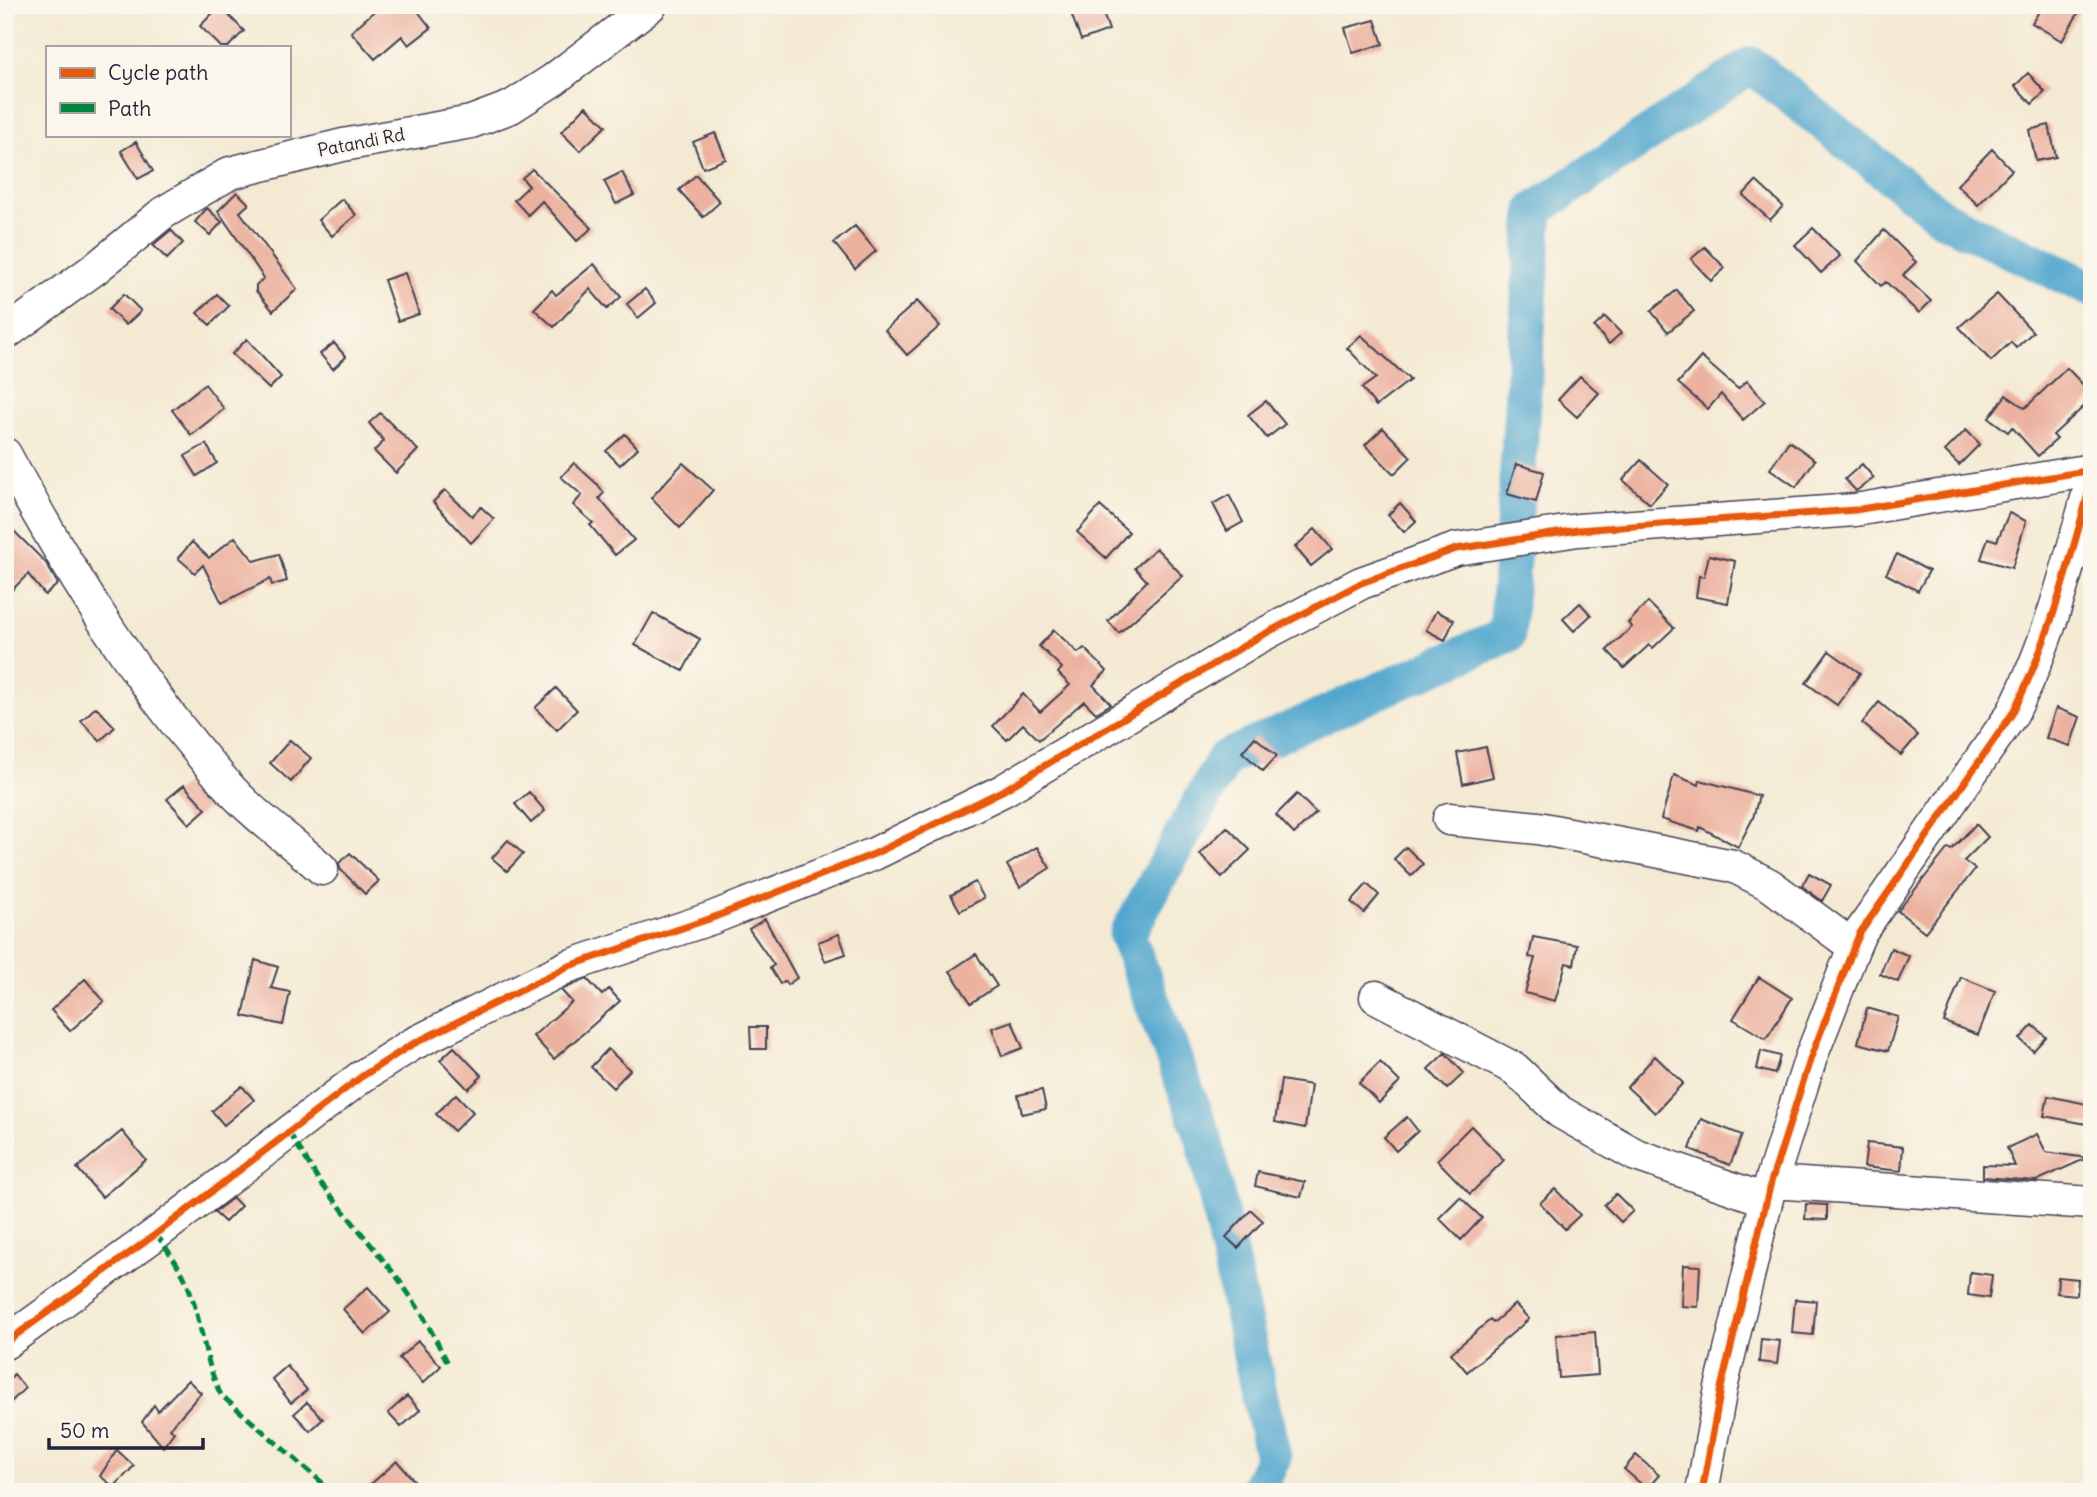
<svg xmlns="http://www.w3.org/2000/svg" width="2097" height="1497" font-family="Delius,sans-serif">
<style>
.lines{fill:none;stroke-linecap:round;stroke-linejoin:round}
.river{stroke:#53a7ce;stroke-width:37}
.building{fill:#ecb19f}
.minor-casing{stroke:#424052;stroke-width:35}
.minor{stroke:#fff;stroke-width:32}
.quiet{stroke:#00873e;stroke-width:5;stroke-dasharray:10 5;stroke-linecap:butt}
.cycleway-casing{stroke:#fbf7ec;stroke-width:11}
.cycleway{stroke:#e8590c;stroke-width:7}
.labels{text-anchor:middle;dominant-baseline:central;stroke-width:6;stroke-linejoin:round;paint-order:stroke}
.street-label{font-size:18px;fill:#22223b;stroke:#fbf7ec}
</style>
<rect width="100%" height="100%" fill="#fbf7ec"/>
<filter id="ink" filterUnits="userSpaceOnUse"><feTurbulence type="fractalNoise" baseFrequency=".0143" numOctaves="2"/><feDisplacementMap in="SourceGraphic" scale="14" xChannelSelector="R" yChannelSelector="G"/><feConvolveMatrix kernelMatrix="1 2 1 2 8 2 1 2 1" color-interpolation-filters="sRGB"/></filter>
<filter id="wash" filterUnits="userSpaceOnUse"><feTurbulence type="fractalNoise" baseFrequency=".00686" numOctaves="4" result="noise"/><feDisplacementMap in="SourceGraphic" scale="28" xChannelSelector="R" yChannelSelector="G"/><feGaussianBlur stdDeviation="1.57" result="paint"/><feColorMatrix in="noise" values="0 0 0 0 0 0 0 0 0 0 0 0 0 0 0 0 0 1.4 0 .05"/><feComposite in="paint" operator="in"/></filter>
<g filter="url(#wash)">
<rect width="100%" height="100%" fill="#f4ead3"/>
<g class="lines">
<path class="river" d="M1257,1492L1273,1457L1204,1138L1127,935L1225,758L1507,635L1535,210L1751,65L1943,218L2092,289"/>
</g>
<g id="blocks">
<path class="building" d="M381,5H413L431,28L409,45L402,36L375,59L351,32Z
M1068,5H1100L1109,30L1081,40Z
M2043,5H2083L2062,41L2032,23Z
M220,6L244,31L228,47H221L200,26Z
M1375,20L1383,44L1353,53L1345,28Z
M2028,73L2045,92L2032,104L2015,86Z
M586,106L606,126L580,151L561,132Z
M2049,125L2056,157L2036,161L2029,130Z
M715,133L726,159L703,168L693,142Z
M136,142L153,171L138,179L121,151Z
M1992,149L2012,170L1978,205L1957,185Z
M532,169L592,228L577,241L542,201L528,215L514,200L529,186L522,178Z
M622,172L634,195L616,204L604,181Z
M696,175L720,202L703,217L679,190Z
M1756,181L1783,206L1770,220L1743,195Z
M237,192L249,204L240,212L297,289L273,311L256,291V285L264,278L218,211Z
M342,199L356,215L332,236L318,220Z
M207,208L222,222L210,235L195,222Z
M855,226L876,251L855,269L834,243Z
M1813,228L1840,256L1821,273L1795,245Z
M171,230L183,243L167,259L153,245Z
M1884,230L1916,262L1903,275L1931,301L1919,313L1886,282L1881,286L1857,261Z
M1705,247L1725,268L1711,281L1691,259Z
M594,264L621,297L607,309L590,289L554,327L534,309L552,290L556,295Z
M405,273L419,314L398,321L384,280Z
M645,289L656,303L638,318L627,304Z
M1677,290L1694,311L1668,332L1651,311Z
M124,294L141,311L126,325L109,309Z
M217,294L229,306L210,325L197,313Z
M1997,294L2033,332L2016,348L2011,342L1991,361L1959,327Z
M917,301L940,326L907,355L885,330Z
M1605,317L1621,333L1609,344L1594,327Z
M1361,335L1410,380L1376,406L1362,388L1376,378L1347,348Z
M247,339L281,377L269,389L232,354Z
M334,343L346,357L333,369L320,354Z
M1701,357L1738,389L1747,381L1765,401L1743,420L1721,394L1708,409L1678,383Z
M2067,368L2092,394V399L2053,435L2057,439L2038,456L2012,427L2008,432L1989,418L2006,395L2025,408Z
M1580,376L1599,393L1577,417L1558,400Z
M205,384L224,409L191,435L172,410Z
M1266,401L1285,424L1267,438L1248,415Z
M380,413L418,450L396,473L374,451L384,441L369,423Z
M1383,428L1411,457L1394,474L1365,445Z
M1966,430L1980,444L1959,465L1945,451Z
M625,434L638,448L620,465L606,451Z
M1789,441L1815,460L1796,487L1770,469Z
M206,444L217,463L197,476L185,456Z
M1641,460L1668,484L1650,504L1623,480Z
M574,463L598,485L604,493L599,498L634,540L615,555L590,525L593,523L573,505L582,495L561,477Z
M683,463L713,490L680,528L651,498Z
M1516,464L1544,472L1536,502L1507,494Z
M1862,464L1874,478L1856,491L1845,479Z
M445,490L472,516L481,507L494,519L471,543L433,502Z
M1229,495L1243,522L1227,531L1213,504Z
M1400,503L1416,521L1404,532L1388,515Z
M1100,506L1129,532L1106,558L1077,532Z
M2009,513L2026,521L2012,568L1981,559L1988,538L1997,541Z
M5,522L46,563L58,584L45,595L28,574L5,597Z
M1315,529L1332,549L1311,566L1295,547Z
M235,537L254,561L279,554L287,581L272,585L270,579L222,603L203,565L195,573L178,558L192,542L209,558Z
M1156,548L1183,576L1119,633L1108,621L1147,581L1135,568Z
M1897,554L1929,571L1918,591L1886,574Z
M1709,555L1735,561L1728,603L1696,597L1699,576L1704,577Z
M1648,602L1674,628L1653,648L1649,645L1624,668L1607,650L1632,627L1628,623Z
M1580,603L1591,615L1574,631L1563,619Z
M1436,611L1454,620L1445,640L1426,630Z
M653,613L700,639L683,671L635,645Z
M1054,630L1078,653L1084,648L1107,671L1093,685L1111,704L1096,713L1084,701L1039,740L1023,724L1007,740L993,726L1023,694L1040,712L1070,685L1058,673L1062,668L1039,646Z
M1829,651L1860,673L1837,705L1806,683Z
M556,688L577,710L557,730L535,708Z
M1879,702L1918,735L1901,755L1862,723Z
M96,707L115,727L100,741L81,721Z
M2056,708L2080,717L2070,746L2046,738Z
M1255,737L1277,756L1263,771L1242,752Z
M290,740L311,758L291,782L270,763Z
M1486,747L1493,777L1463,784L1457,753Z
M1674,775L1699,785L1700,780L1759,796L1753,818L1738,847L1700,827L1699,831L1661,819Z
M184,785L206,809L189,824L167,799Z
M529,792L545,811L531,823L515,804Z
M1297,794L1316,813L1294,834L1276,815Z
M1976,824L1988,837L1964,861L1975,869L1925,932L1898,911L1948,848L1951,850Z
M1227,827L1250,850L1222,877L1200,854Z
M508,840L523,854L507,871L492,858Z
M1037,847L1050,868L1020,887L1007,865Z
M1406,847L1423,864L1411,876L1394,859Z
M350,853L379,881L365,894L340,869L339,863Z
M1809,873L1831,885L1822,901L1802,886Z
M975,882L984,898L960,911L951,895Z
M1367,884L1379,895L1364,913L1351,902Z
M765,919L797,978L787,985L785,981L780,984L770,968L774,965L749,929Z
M839,934L846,954L825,961L818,942Z
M1533,937L1577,945L1574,965L1566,963L1555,1001L1525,993L1535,958L1529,957Z
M1891,948L1909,956L1898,982L1880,974Z
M976,954L997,986L971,1003L950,971Z
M255,960L278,967L271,988L290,992L283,1025L243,1016Z
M1759,977L1792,998L1766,1039L1733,1019Z
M1961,977L1995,991L1978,1035L1944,1022Z
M85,979L104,1001L70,1031L51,1010Z
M587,979L602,995L609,989L620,1001L554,1059L533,1036L572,1002L561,990Z
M1867,1008L1898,1017L1888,1051L1858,1043Z
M1012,1021L1023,1048L1002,1056L992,1028Z
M2033,1025L2046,1037L2033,1051L2020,1039Z
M750,1027H766V1049H751Z
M454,1047L482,1076L468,1089L440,1060Z
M608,1049L630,1070L613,1088L591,1067Z
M1761,1051L1780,1056L1775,1074L1757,1069Z
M1445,1053L1464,1073L1447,1089L1428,1069Z
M1655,1056L1683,1083L1655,1113L1627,1087Z
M1380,1062L1400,1082L1379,1103L1359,1083Z
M1281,1080L1311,1085L1305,1128L1275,1122Z
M242,1086L254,1100L224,1125L212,1111Z
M1042,1090L1046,1109L1022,1114L1018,1095Z
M456,1094L473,1112L454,1131L436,1114Z
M2048,1096L2092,1105V1125L2044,1116Z
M1407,1117L1418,1131L1396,1151L1384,1137Z
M1701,1119L1742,1135L1730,1165L1690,1149Z
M1471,1126L1504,1160L1470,1194L1437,1160Z
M122,1131L146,1160L102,1197L77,1168Z
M2037,1134L2046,1152L2087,1158L2036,1181L1983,1177V1165L2015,1166L2007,1148Z
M1867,1143L1903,1147L1901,1171L1864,1167Z
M1258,1172L1305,1182L1301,1197L1255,1186Z
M1555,1189L1580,1215L1565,1229L1540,1203Z
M1616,1194L1633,1211L1621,1222L1604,1205Z
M1460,1197L1482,1218L1461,1240L1439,1218Z
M233,1198L241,1206L225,1222L214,1212Z
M1806,1204L1827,1205V1220L1805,1219Z
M1251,1210L1263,1221L1238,1248L1226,1237Z
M1683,1265L1700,1266L1698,1307L1681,1306Z
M1970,1272L1992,1275L1989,1298L1968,1295Z
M2058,1277L2078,1279L2077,1295L2057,1293Z
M368,1287L390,1312L365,1334L343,1309Z
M1795,1299L1816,1301L1813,1335L1792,1333Z
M1515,1304L1529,1319L1467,1372L1451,1353L1490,1320L1493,1323Z
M1595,1332L1598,1375L1559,1378L1556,1335Z
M1761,1339L1780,1341L1777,1364L1759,1362Z
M418,1341L441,1366L423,1383L399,1358Z
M287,1366L307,1390L291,1403L272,1379Z
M14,1374L25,1388L5,1408V1383Z
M188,1380L201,1393L170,1428L174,1432L163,1447L142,1422L154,1405L158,1411Z
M407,1396L420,1410L401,1427L388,1413Z
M307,1402L323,1419L310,1431L294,1414Z
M117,1450L134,1466L114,1487L100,1476Z
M1636,1455L1659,1475L1647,1489L1624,1469Z
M397,1461L424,1492H362Z"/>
</g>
</g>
<g filter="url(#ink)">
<use href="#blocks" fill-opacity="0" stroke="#424052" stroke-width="2"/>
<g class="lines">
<g class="minor-casing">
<path id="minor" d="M5,334L96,268L163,213L230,173L343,145L471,122L511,107L553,80L651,5
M5,454C68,570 139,686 227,785C254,816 291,841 322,869
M1449,819L1538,828L1733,866L1770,885L1854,947
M1376,997L1515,1069L1560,1112L1636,1155L1766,1200
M1771,1182L2092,1203
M5,1343L156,1234L361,1077L411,1045L569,966L712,918L874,854L1004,790L1257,638L1361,583L1456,549L1578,530L1855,510L2092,470
M1702,1492L1721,1388L1771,1182L1811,1057L1854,947L1860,933L2012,714C2050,641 2070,559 2092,480"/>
</g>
<use href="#minor" class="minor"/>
<path class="quiet" d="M289,1132L320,1182L397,1277L421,1312L448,1363
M156,1234C169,1252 183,1270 190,1291C202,1325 205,1363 221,1395L333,1492"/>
<g class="cycleway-casing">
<path id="cycleway" d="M5,1343L156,1234L361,1077L411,1045L569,966L712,918L874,854L1004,790L1257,638L1361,583L1456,549L1578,530L1855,510L2092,470
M1702,1492L1721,1388L1771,1182L1811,1057L1854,947L1860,933L2012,714C2050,641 2070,559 2092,480"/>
</g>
<use href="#cycleway" class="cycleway"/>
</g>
</g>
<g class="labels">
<g class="street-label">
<text transform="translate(361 142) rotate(-11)">Patandi Rd</text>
</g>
</g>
<rect width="2097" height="1497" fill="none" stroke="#fbf7ec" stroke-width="28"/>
<rect x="46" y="46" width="245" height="91" fill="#fbf7ec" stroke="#a4a2a5" stroke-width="2"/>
<rect x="60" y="68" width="35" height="10" fill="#e8590c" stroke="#a4a2a5" stroke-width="2"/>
<text x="108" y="80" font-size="21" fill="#22223b">Cycle path</text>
<rect x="60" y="103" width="35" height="10" fill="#00873e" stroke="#a4a2a5" stroke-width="2"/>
<text x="108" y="116" font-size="21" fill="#22223b">Path</text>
<path d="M49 1438v10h154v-10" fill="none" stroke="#22223b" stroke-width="3.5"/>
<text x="60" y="1438" font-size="21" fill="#22223b" stroke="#fbf7ec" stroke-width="5" paint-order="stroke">50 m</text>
</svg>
